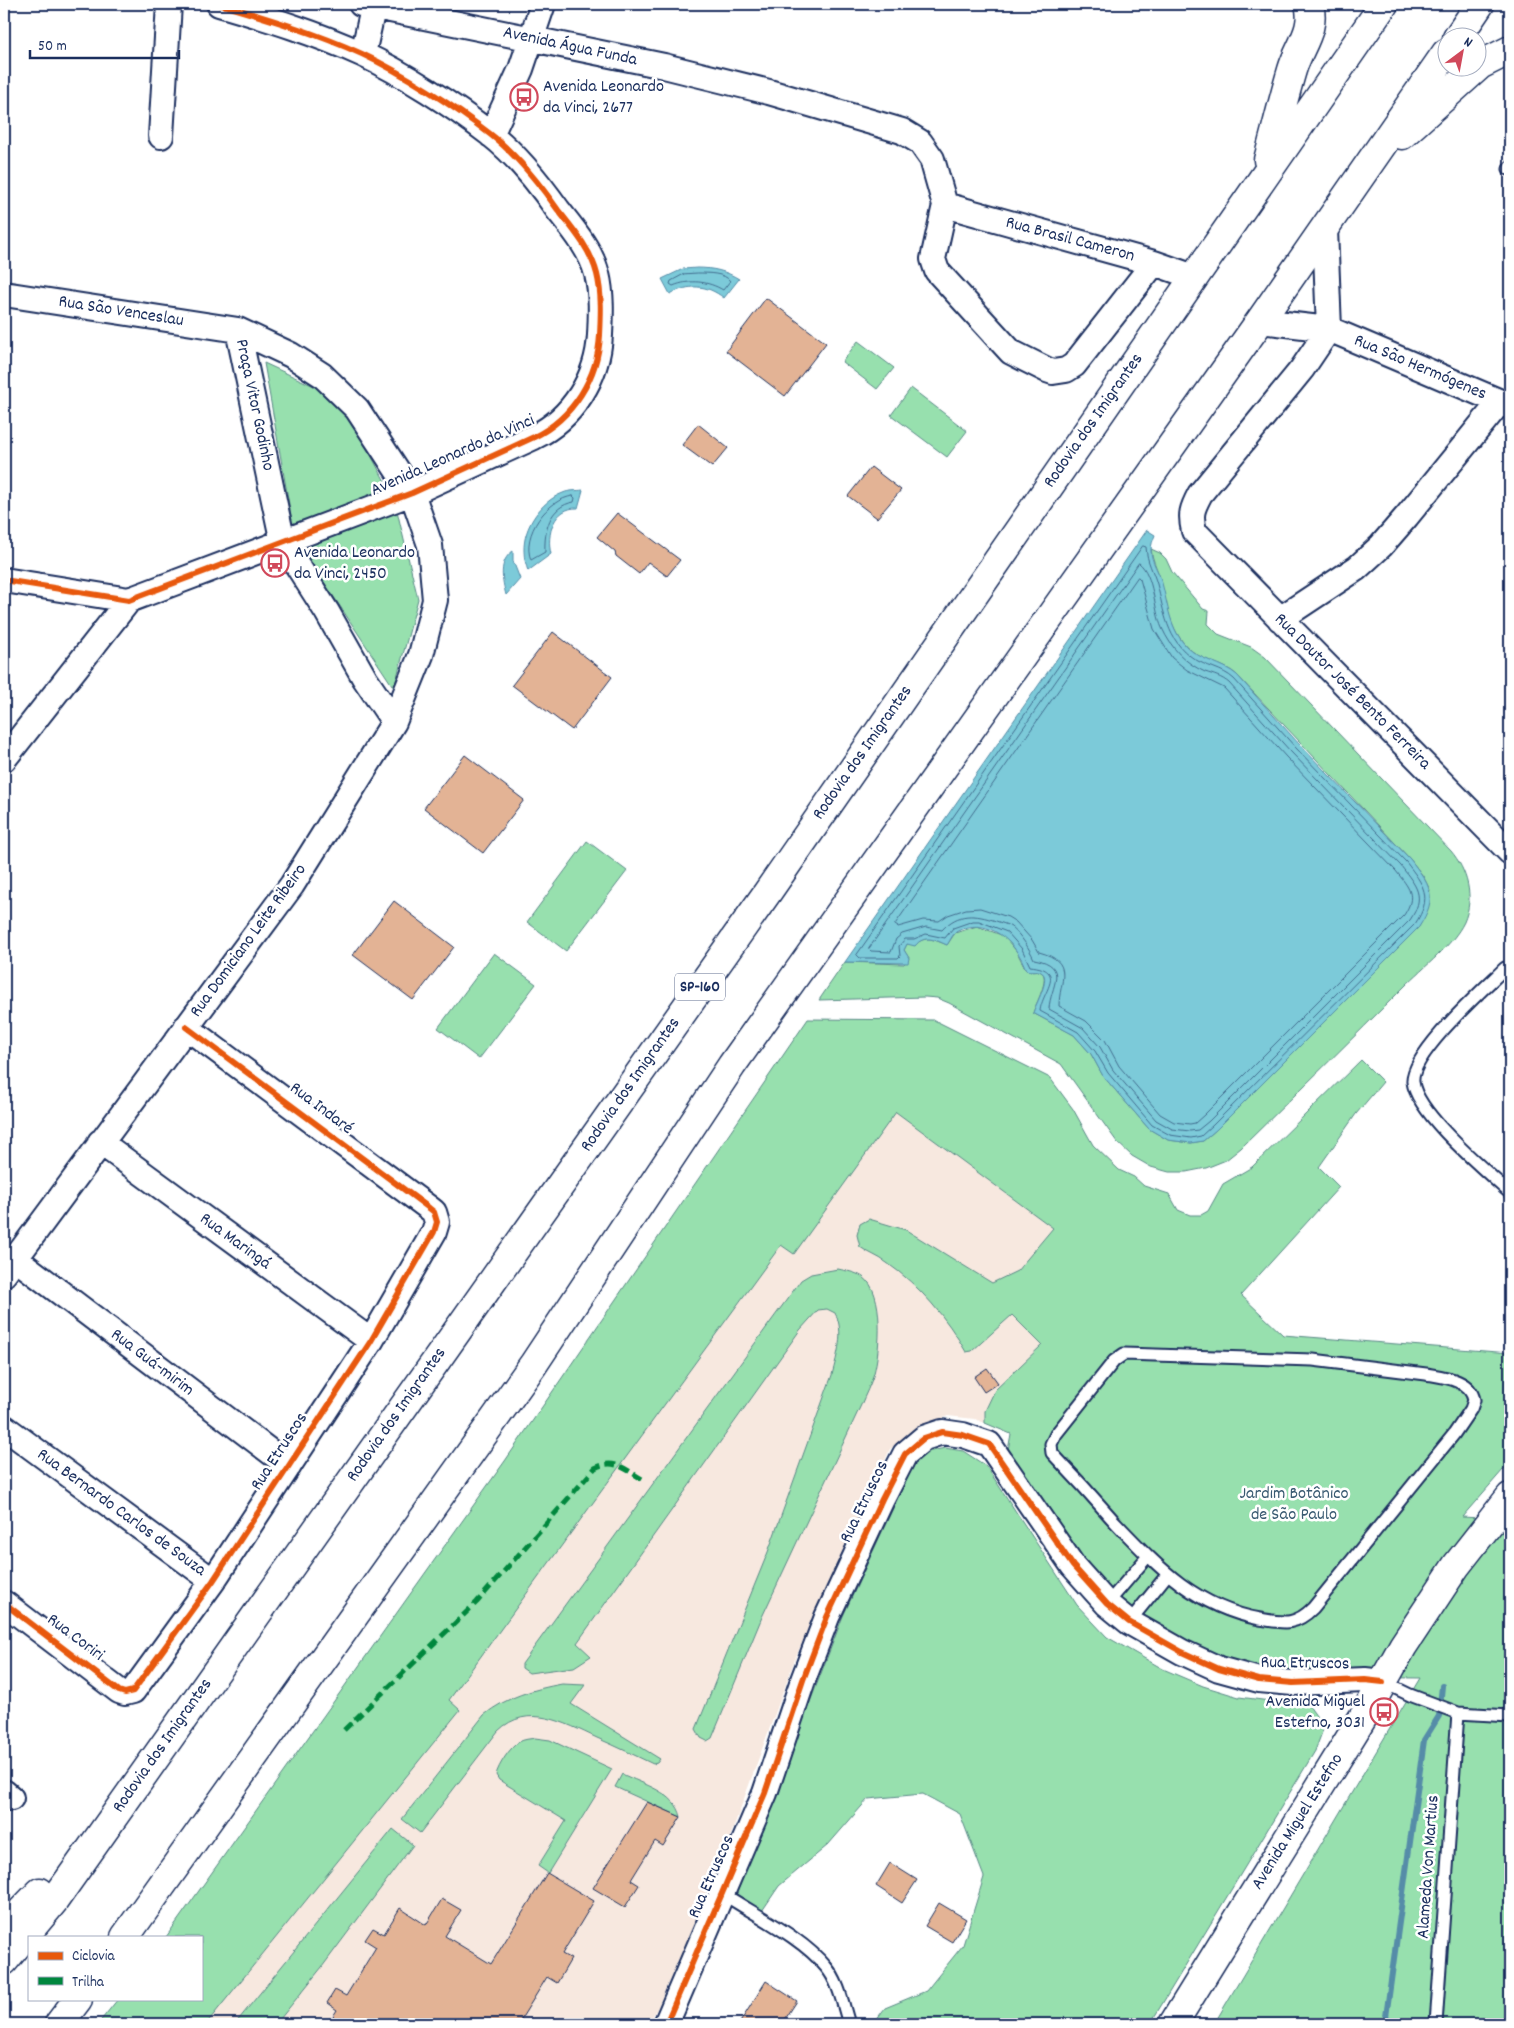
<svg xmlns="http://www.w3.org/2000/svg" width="1514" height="2028" font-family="Dekko,sans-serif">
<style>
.built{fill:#f7e8df}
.green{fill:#97e0ae;stroke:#598886}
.water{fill:#7ccad9;stroke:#558ca8}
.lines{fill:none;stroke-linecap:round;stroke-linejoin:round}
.shore{stroke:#426d8f;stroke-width:1}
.stream{stroke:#558ca8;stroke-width:6}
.building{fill:#e3b395;stroke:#1b2f5e}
.service-casing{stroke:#1b2f5e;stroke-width:15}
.minor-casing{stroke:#1b2f5e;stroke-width:28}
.secondary-casing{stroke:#1b2f5e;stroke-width:31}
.motorway-casing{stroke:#1b2f5e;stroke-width:31}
.service{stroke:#fff;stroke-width:11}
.minor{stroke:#fff;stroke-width:24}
.secondary{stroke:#fff;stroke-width:28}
.motorway{stroke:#fff;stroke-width:28}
.quiet{stroke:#00873e;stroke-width:5;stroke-dasharray:10 5;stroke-linecap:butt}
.cycleway-casing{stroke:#fff;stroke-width:9}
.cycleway{stroke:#e8590c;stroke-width:6}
.labels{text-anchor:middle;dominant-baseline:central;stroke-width:5;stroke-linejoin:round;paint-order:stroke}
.shield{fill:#fff;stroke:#5f6d8e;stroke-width:1}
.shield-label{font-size:16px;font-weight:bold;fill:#1b2f5e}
.street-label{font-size:18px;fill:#1b2f5e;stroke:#fff}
.poi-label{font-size:18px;fill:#1b2f5e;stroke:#fff;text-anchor:start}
.park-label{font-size:18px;fill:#3a5b72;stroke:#fff}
</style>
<rect width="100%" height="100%" fill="#fff"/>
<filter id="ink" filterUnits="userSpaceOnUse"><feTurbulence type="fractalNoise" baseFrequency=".02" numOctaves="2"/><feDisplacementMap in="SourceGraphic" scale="10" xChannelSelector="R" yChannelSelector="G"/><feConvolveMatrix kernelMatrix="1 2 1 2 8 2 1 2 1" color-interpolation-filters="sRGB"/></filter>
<g filter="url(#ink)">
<path class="built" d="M808,1019L934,1020L1050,1078L1073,1109L1093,1145L1184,1230L1241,1295L1283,1335L1011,1434L975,1419L948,1416L912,1431L890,1449L796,1656L722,1859L657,2009L648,2024H98L118,1999H201V1937H166L505,1461Z"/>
<path class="green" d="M858,341L894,368L877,389L842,362Z
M264,363L340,398L394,498L418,599L394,688L295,538Z
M911,388L967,431L947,457L891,415Z
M1151,549L1160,553L1166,559L1172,572L1203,609L1209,611L1208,624L1218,634L1251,647L1265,657L1451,851C1467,870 1475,897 1464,922C1453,945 1424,967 1405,986C1351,1040 1296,1094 1241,1148L1226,1160L1206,1168L1186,1172H1169L1151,1167L1132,1156L1117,1142L1061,1064L949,1003L937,998L925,997L819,1000L845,962L904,964L909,958L904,950L907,944L916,945C924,934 937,941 947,945L955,933L977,926L1004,936L1017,952L1026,970C1031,972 1037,969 1041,972C1051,977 1035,1005 1033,1013L1074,1035L1091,1054L1103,1076L1149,1129L1168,1140L1191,1143L1203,1141L1217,1129L1419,927L1430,890L1423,876L1410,859L1237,675C1225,664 1209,663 1196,654C1169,636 1167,603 1159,575C1156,566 1152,559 1151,549Z
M587,841L627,871L566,951L527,922Z
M494,953L536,984L479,1059L438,1028Z
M808,1019L934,1020L1050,1078L1073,1109L1093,1145L1119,1170L1134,1177L1144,1186L1169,1194L1178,1210L1190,1215H1201L1208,1211L1223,1184L1252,1167L1361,1060L1383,1082L1356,1114L1319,1167L1339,1187L1241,1295L1283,1335L1510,1353V1462L1462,1517L1498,1519L1510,1503V2024H1214L1420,1678L1303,1677L1260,1673L1141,1623L1102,1588L1011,1463L1008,1450L1011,1434L985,1423V1411L995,1390L1042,1345L1012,1315L972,1351L966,1352C947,1318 919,1285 887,1263C878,1256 868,1253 860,1247L857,1235L860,1224L869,1219L906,1230L992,1283L1017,1271L1053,1228L896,1112L794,1254L781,1245L449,1700L460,1710L206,2024H98L118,1999H201V1937H166L505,1461Z
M838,1269C847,1271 855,1272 863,1277C885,1292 880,1351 874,1373C871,1384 865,1395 861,1405L762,1617L712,1738L707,1741L701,1738L696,1729L768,1552L832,1375C837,1355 845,1332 835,1313L827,1309L818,1310L800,1330L577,1643L591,1656L574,1667L529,1673L522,1668V1664L801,1280L811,1274Z
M945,1448L963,1451L986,1466L1077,1605L1107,1637L1163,1669L1203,1686L1239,1697L1309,1706L1324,1727L1315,1751L1150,2024H873L885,2008L926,1991L963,1945L984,1877L960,1814L923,1794L868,1799L828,1845L779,1886L762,1911L736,1895L843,1616L914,1463L927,1452Z
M562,1684L585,1685L571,1704L660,1759L657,1763L653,1764C634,1755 616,1746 597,1738C565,1723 528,1702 498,1731L420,1833L402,1819L484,1715C506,1697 534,1689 562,1684Z
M535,1738L550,1740L612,1769L548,1873L538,1866L566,1821L499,1780L496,1775C498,1766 510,1747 519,1742C524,1739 530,1739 535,1738Z
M622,1774C642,1784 676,1792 681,1817L615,1787Z
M393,1829L413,1845L322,1967L276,2024H235Z"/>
<path class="water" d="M697,268C713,268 726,271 739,279L724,298C706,284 690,284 670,294L662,279L683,269Z
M583,490L578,508C554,507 546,534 551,554L528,571C526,565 524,558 524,551C523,527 541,501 563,493C569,490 577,491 583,490Z
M1147,530L1155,535C1153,540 1151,545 1151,550C1151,562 1159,571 1162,583C1168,605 1170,630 1187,647C1201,661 1222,662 1237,675L1300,745L1410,859C1430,885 1439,896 1419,927L1217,1129L1203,1141L1191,1143L1168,1140L1149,1129L1103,1076L1091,1054L1074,1035L1033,1013C1035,1005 1052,977 1041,972C1037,969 1031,972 1026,970C1017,942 986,914 956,932C952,935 950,941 947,945C936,940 924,934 915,946L907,944L904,950L909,958L908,963L845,962Z
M513,551V561L520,579L506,595C502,580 498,561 513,551Z"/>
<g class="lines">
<path class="shore" d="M698,273C708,273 725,273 730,281L723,290C708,281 690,279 673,286L670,284L671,281L684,274Z
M573,496L575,498L574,502C549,506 544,531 545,552L531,560C521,535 547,499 573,496Z
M1143,546L1146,547C1147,563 1153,570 1157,584C1164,611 1167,641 1193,658C1206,667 1222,668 1234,679L1296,748L1406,862C1424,885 1433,897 1415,924L1213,1125L1201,1136L1191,1138L1170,1135L1152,1125L1108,1073L1095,1051L1078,1032L1040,1011C1042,991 1068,970 1030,966L1022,949L1007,932L979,921H973L953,928L945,938L926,934L914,939H905L899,946L900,956L898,958H860L857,955Z
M1139,563C1154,574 1154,611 1162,628C1171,648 1185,663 1205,672C1214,675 1222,677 1229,683L1291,752L1401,866C1417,887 1426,896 1410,920L1209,1121L1198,1130L1190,1131L1172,1129L1156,1120L1113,1070L1100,1047L1083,1028L1049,1009C1050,986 1071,966 1034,959C1029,948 1021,935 1011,927C1007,924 1001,923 996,921C975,914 958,912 942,930L926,927L902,934L896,939L891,952L871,951L869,949Z
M1138,577L1140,579L1154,629L1172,658L1187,670L1224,688L1286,757L1396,871C1409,888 1417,895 1404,915L1204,1115L1195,1123L1190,1124L1174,1122L1160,1114L1119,1066L1105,1040L1086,1021L1059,1006C1059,981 1076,962 1039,952L1032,940L1016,922L1008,917L980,908L966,909L948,915L939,921L923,920L898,927L895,925Z"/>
<path class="stream" d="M1385,2024L1424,1740L1439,1716L1442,1686"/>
</g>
<path class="building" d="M766,298L826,343L785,396L726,351Z
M698,424L728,448L712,467L682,445Z
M871,467L901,490L877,518L848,496Z
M617,513L680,560L667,576L648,562L639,574L616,556L615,552L597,537Z
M553,632L612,677L572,730L512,685Z
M465,755L524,800L483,853L424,808Z
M394,901L454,947L413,1000L353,955Z
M987,1368L998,1383L984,1392L974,1377Z
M647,1802L681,1817L663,1846L655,1841L631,1880L639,1885L625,1907L593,1888Z
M890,1863L917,1880L902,1903L876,1886Z
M547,1873L594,1901L562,1954L571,1959L557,1983L547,1977L518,2024H328L337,2010L327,2003L335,1990L346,1996L376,1947L365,1940L373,1928L384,1934L400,1908L426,1925L442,1899L461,1910L445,1936L491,1964Z
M939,1903L966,1919L952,1942L925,1926Z
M766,1981L797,2001L782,2024H739Z"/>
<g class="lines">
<g class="service-casing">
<path id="service" d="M1509,169L1510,167
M1505,968C1485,988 1410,1054 1413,1082C1417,1114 1486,1171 1510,1193
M1124,1354L1313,1360L1426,1374C1443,1377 1470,1379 1474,1400L1471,1409L1454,1434L1313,1608C1295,1626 1284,1623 1260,1619C1195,1607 1158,1567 1114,1521C1094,1498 1073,1475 1052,1453L1051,1444L1056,1434L1114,1361Z
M1107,1604L1148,1556
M1129,1622L1167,1575
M1383,1682L1410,1695L1458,1713L1510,1716
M722,1893C753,1914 802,1937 826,1967C839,1982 843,2005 849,2024
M1436,2024L1458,1713"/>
</g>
<g class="minor-casing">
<path id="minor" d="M361,4L664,66L769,92L902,131L920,142L932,159L945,205L933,259L937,271L1011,352L1047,370L1053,372L1066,370L1074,365L1154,263
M363,54L374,4
M491,135L521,69L543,4
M161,136L169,4
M945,205L1154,263L1194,277
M1325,229L1329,329L1302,369L1200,494C1192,509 1190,514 1194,531L1510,852
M4,294L238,330
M1260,321L1329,329L1510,406
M238,330L291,355L322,375L357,409L412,493L430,545L435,600L421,655L394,722L365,679L327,612L283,543Z
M4,580L129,600L412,493L534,437C573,418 598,377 600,335C601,315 602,294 597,274C591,250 573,229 558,210C539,183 516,154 490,134C454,106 403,73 362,54C316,33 267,18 219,4
M1280,619L1357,568L1381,546L1407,516L1499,403
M4,759L129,600
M100,1142L371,1341
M16,1259L289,1466
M4,1274L292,885L394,722
M4,1427L213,1581
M4,1603L119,1691L125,1693L133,1691L213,1581L371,1341L434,1232L437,1222L434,1212L429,1208L186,1027
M4,1792L11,1798
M666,2024L765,1793L803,1680L827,1617L882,1499L905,1454L924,1438L942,1432L963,1435L989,1444L1073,1566L1107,1604L1129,1622L1182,1652L1219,1669L1259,1680L1293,1683L1365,1680L1383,1682"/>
</g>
<g class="secondary-casing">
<path id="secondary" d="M1173,2024L1365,1714L1403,1646L1456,1566L1510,1497"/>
</g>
<g class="motorway-casing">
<path id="motorway" d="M1457,38L1480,4
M1402,135L1480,65L1510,50
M1268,160C1276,130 1283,100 1292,70C1299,46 1316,30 1309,4
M4,1929L40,1892
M125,1937L533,1365L732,1065L1260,321L1446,53
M4,1961L54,1901L767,893L1384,4
M59,2024L78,1999"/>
</g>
<use href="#service" class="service"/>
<use href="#minor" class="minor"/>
<use href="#secondary" class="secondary"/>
<use href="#motorway" class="motorway"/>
<path class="quiet" d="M344,1730L477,1602L595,1468C614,1458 625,1469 642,1479"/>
<g class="cycleway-casing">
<path id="cycleway" d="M4,580L129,600L412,493L534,437C573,418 598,377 600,335C601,315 602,294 597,274C591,250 573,229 558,210C539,183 516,154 490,134C454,106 403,73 362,54C316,33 267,18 219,4
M4,1603L119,1691L125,1693L133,1691L213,1581L371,1341L434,1232L437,1222L434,1212L429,1208L186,1027
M666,2024L765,1793L803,1680L827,1617L882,1499L905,1454L924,1438L942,1432L963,1435L989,1444L1073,1566L1107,1604L1129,1622L1182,1652L1219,1669L1259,1680L1293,1683L1365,1680L1383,1682"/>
</g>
<use href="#cycleway" class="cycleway"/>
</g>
</g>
<defs>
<g id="bus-ring" transform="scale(1.4375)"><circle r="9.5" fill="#fff" stroke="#d1495b" stroke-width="1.5"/><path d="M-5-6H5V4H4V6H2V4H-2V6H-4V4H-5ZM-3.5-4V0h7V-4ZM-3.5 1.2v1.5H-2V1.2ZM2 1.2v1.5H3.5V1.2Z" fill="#d1495b"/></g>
</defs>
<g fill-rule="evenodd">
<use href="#bus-ring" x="524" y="97"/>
<use href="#bus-ring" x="275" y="563"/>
<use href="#bus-ring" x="1384" y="1712"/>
</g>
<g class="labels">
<rect class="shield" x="675" y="973.5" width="50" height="27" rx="4"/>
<g class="shield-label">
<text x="700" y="987">SP-160</text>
</g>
<g class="street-label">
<text transform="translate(570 47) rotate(12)">Avenida Água Funda</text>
<text transform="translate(1070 240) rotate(15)">Rua Brasil Cameron</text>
<text transform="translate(121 312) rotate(9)">Rua São Venceslau</text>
<text transform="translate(1420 368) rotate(23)">Rua São Hermógenes</text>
<text transform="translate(254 405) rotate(78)">Praça Vitor Godinho</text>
<text transform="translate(1094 421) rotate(-55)">Rodovia dos Imigrantes</text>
<text transform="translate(453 456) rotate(-24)">Avenida Leonardo da Vinci</text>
<text transform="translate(1352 692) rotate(45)">Rua Doutor José Bento Ferreira</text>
<text transform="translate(863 753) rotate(-55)">Rodovia dos Imigrantes</text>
<text transform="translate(249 941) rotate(-54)">Rua Domiciano Leite Ribeiro</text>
<text transform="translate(631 1085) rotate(-55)">Rodovia dos Imigrantes</text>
<text transform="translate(321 1109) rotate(37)">Rua Indaré</text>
<text transform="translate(235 1242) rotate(36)">Rua Maringá</text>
<text transform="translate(152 1363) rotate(37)">Rua Guá-mirim</text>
<text transform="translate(397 1415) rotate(-55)">Rodovia dos Imigrantes</text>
<text transform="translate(280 1452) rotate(-57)">Rua Etruscos</text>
<text transform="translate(865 1502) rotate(-64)">Rua Etruscos</text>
<text transform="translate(121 1513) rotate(36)">Rua Bernardo Carlos de Souza</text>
<text transform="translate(75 1638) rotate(37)">Rua Coriri</text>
<text transform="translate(1305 1664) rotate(1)">Rua Etruscos</text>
<text transform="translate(163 1746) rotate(-55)">Rodovia dos Imigrantes</text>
<text transform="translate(1298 1822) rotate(-58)">Avenida Miguel Estefno</text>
<text transform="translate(1429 1867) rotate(-86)">Alameda Von Martius</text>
<text transform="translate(712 1877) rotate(-66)">Rua Etruscos</text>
</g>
<g class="poi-label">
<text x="543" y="87">Avenida Leonardo<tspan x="543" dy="21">da Vinci, 2677</tspan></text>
<text x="294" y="553">Avenida Leonardo<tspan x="294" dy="21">da Vinci, 2450</tspan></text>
<text x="1365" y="1702" text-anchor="end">Avenida Miguel<tspan x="1365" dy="21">Estefno, 3031</tspan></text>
</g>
<g class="park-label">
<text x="1294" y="1494">Jardim Botânico<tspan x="1294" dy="21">de São Paulo</tspan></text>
</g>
</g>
<rect width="1514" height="2028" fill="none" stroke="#fff" stroke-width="20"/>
<rect x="10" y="10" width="1494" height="2008" fill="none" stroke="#1b2f5e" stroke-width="2" filter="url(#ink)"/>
<rect x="28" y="1936" width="175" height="65" fill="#ffffff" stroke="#a4acbf"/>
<rect x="38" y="1952" width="25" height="8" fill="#e8590c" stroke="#a4acbf"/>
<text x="72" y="1960" font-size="15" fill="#1b2f5e">Ciclovia</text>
<rect x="38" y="1977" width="25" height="8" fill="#00873e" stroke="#a4acbf"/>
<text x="72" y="1986" font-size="15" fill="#1b2f5e">Trilha</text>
<g transform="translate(1462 52) rotate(32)"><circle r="24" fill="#ffffff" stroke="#a4acbf"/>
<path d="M0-4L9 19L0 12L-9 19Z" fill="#d1495b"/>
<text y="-8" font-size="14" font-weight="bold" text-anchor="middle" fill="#1b2f5e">N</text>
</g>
<path d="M30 50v8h149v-8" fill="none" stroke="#1b2f5e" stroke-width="2.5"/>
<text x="38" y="50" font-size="15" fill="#1b2f5e" stroke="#ffffff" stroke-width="4" paint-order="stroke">50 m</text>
</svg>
